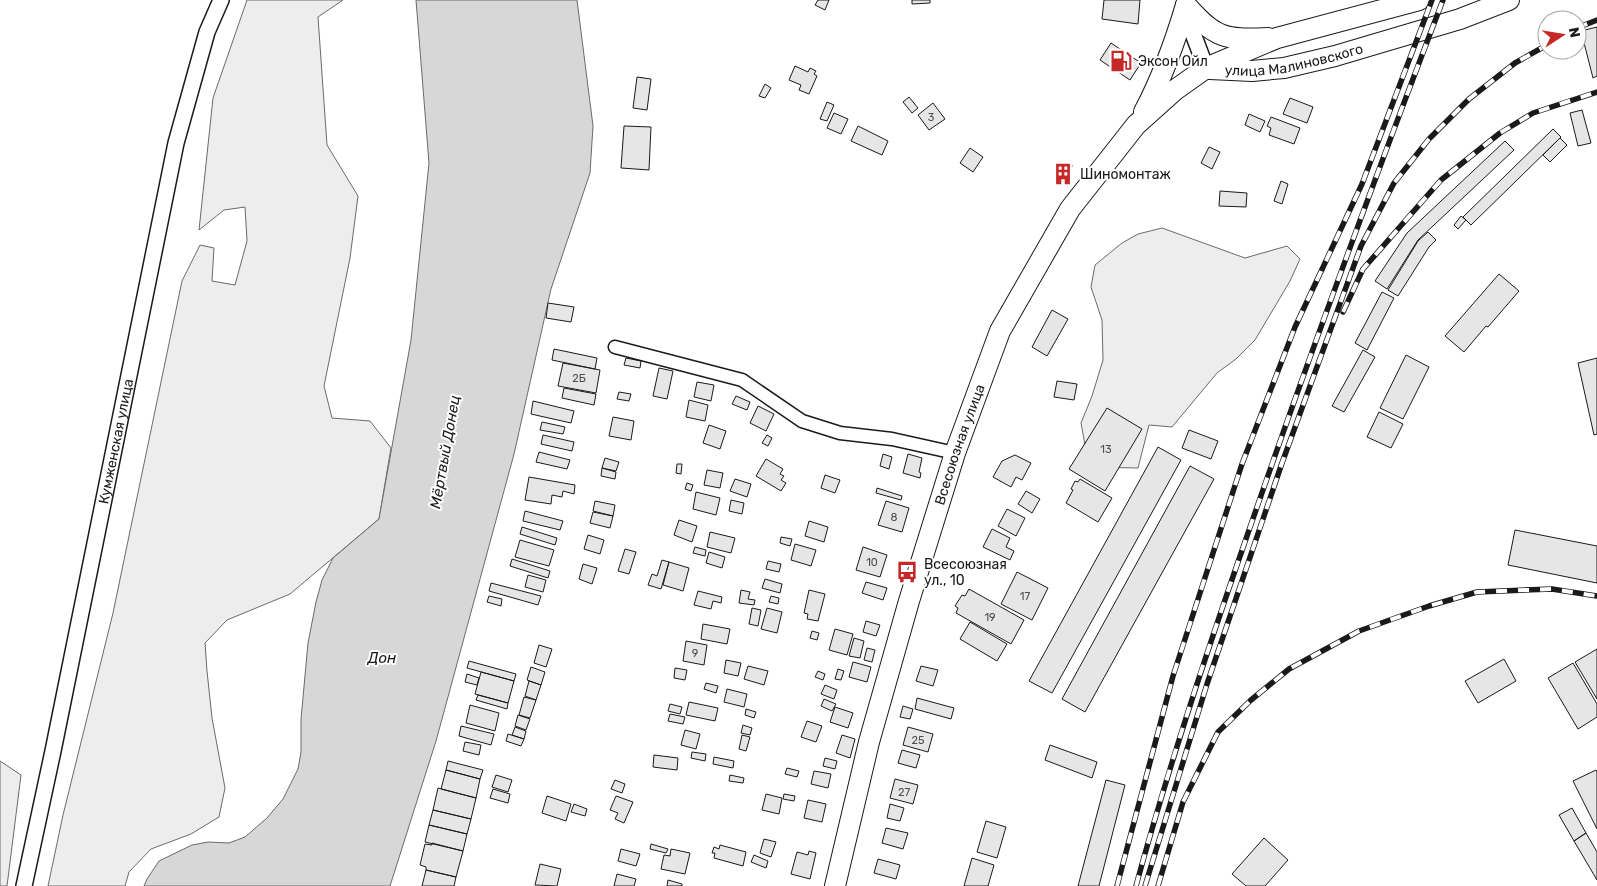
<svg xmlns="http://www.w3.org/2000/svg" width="1597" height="886" font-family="Rubik,sans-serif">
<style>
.green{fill:#ededed;stroke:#6a6a6a}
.water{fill:#d7d7d7;stroke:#6a6a6a}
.building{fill:#e6e6e6;stroke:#1a1a1a}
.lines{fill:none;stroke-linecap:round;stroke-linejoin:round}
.minor-casing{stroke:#1a1a1a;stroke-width:15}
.tertiary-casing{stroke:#1a1a1a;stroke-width:18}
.trunk-casing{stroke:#1a1a1a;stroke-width:22}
.minor{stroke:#fff;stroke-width:12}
.tertiary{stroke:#fff;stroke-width:15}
.trunk{stroke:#fff;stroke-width:20}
.rail-casing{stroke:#1a1a1a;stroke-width:5.5}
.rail{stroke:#fff;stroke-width:4;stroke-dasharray:11;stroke-linecap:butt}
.labels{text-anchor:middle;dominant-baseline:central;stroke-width:4;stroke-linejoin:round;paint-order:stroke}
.number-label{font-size:11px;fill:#4d4d4d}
.street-label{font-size:14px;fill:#1a1a1a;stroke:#fff}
.poi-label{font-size:14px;fill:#1a1a1a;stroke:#fff;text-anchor:start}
.water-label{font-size:15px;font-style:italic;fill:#1a1a1a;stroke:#fff}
</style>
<rect width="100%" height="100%" fill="#fff"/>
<path class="green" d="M247,0H343L318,17L327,145L358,196L350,258L324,386L332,418L370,421L391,448L379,519L290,594L227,620L205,643L207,671L212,718L225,788L219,817L191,834L151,849L129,872L125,886H48L63,815L113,613L182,281L200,245L214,248L212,281L235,285L247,241L245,207L224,210L199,230L213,98Z
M1162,228L1245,258L1287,246L1300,259L1290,281L1255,340L1236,359L1217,373L1172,427L1149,425L1138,468L1089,467L1081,423L1092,396L1103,360L1102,320L1091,287L1095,265L1122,243L1138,234Z
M0,761L21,775L7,886H0Z"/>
<path class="water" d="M416,0H577L593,126L590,173L551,289L514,454L436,741L390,886H144L147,879L159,861L192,845L208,842L229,843L245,837L267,818L283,799L298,769L301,752V719L308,643L316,602L322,580L333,558L379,519L411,340L429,163Z"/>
<path class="building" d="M818,0H829L825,10L815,5Z
M912,0H930V3L912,4Z
M1104,0H1140L1138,24L1102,19Z
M1597,27V76L1593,78L1581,31Z
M1111,43L1141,63L1130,80L1100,60Z
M795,66L808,72L810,68L816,71L814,74L817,76L809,94L799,90L801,85L789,80Z
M637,77L651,79L647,110L633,108Z
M765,84L771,88L765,98L759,96Z
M909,97L918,108L912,113L903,102Z
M1290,98L1313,107L1307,123L1283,114Z
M827,102L834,105L827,121L820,119Z
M933,103L945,119L929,130L918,115Z
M1582,110L1591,143L1578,146L1570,113Z
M834,113L848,119L841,134L827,128Z
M1249,114L1265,121L1260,132L1245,125Z
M1271,117L1300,128L1294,144L1269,135L1271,128L1267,126Z
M624,126L651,127L649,170L621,168Z
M858,126L888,141L882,155L851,141Z
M1553,129L1561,137L1471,225L1463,217Z
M1560,138L1567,145L1550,162L1543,155Z
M1505,141L1514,150L1418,240L1387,289L1375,281L1407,233Z
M1209,147L1220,152L1212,169L1201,163Z
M970,148L983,157L973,172L960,163Z
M1059,162L1072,165L1068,186L1055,183Z
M1281,181L1288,184L1282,204L1274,201Z
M1220,191L1247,193L1246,207L1219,206Z
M1461,216L1466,220L1458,229L1454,225Z
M1428,232L1436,240L1429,247L1398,296L1388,290L1418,241Z
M1499,274L1519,291L1488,327L1486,326L1464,352L1445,336Z
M1382,292L1394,298L1367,350L1355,343Z
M548,303L574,307L571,322L546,318Z
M1052,310L1068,319L1047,356L1032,347Z
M554,349L597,358L595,369L552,360Z
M1363,350L1375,357L1344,412L1332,406Z
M1406,355L1429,367L1403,419L1380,408Z
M626,358L641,361L640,368L624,365Z
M1597,358V434L1594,435L1578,363Z
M563,363L600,370L596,393L558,386Z
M659,368L673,371L667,399L653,396Z
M1057,381L1077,384L1074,400L1054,397Z
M697,382L714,385L711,401L694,397Z
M564,388L596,394L594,405L562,398Z
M619,392L631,394L629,401L617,399Z
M736,396L750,402L747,410L732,404Z
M689,400L708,405L705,421L686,417Z
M533,401L574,411L571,423L531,414Z
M758,406L774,414L766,431L750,423Z
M1107,408L1142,429L1105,491L1069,469Z
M1379,412L1403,424L1391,448L1367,437Z
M613,417L634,421L631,440L609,436Z
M542,422L565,427L563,434L540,430Z
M709,425L726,431L720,449L703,443Z
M1189,430L1218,441L1211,459L1182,448Z
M543,435L574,442L572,451L541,444Z
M767,435L772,438L768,446L762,443Z
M1158,447L1181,460L1052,693L1029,681Z
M539,452L570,460L567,469L536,462Z
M883,454L892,457L889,469L880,466Z
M908,454L922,458L919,472L921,473L920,478L903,473Z
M1015,455L1031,463L1022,480L1016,477L1011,487L993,477L1002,461Z
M605,458L619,462L616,471L602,468Z
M766,459L783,469L780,474L784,476L781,480L786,483L781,491L756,476Z
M677,464H682L681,474L676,473Z
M1190,466L1214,479L1085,712L1062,699Z
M602,468L616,472L615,479L601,476Z
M707,470L723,473L720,488L704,485Z
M825,475L840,480L835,493L821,488Z
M529,477L575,485L574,494L563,491L562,497L552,495L551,504L525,500Z
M735,479L751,484L747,497L730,491Z
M1080,479L1112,498L1098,522L1066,503L1073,490L1071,489L1075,481L1078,482Z
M687,483L693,485L691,491L685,489Z
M877,488L902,496L901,500L876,493Z
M1026,491L1040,499L1032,513L1018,504Z
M696,492L720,498L716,515L693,509Z
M731,500L744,503L742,514L729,511Z
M595,501L615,505L613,516L593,511Z
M886,501L909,508L902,532L878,525Z
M1007,509L1025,518L1016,536L998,526Z
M525,511L563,521L560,530L523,521Z
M593,512L613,516L610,528L590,523Z
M679,520L697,526L692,542L674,535Z
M809,521L828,527L824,542L805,536Z
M522,527L557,538L555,545L520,534Z
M992,529L1010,538L1006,547L1014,551L1010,560L983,547Z
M1515,530L1597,546V583L1508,565Z
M710,532L735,538L731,553L707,547Z
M588,535L604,540L600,554L584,549Z
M781,537L792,539L790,546L780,543Z
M520,540L554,550L549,566L515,557Z
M795,544L816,550L811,566L791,560Z
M695,547L706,550L705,556L693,553Z
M863,547L887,555L880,577L856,570Z
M625,549L636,552L629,574L618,571Z
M709,552L725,557L722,568L706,563Z
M512,559L550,571L548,578L510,566Z
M662,560L669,562L661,589L648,585L652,574L657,576Z
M768,561L781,564L779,572L766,569Z
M669,562L689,568L683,591L663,585Z
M583,564L597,568L592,584L579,579Z
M1017,572L1048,588L1032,620L1001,604Z
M528,575L546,580L543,592L525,587Z
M765,579L782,584L780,593L762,588Z
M866,582L887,588L883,600L862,593Z
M491,583L541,596L538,605L489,591Z
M969,589L1024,620L1011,644L956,613L958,608L955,606L962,595L965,596Z
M741,590L750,592L748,599L755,600L754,605L739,603Z
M809,590L825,594L818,621L807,619L808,614L804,613Z
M698,591L722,597L721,603L713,601L711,609L694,605Z
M489,596L502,599L501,606L487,602Z
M771,596L779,598L778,604L769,602Z
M752,608L761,610L758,626L749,624Z
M767,608L782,612L777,633L761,629Z
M866,621L880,625L876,636L863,632Z
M970,622L1007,644L997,661L960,639Z
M703,624L730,629L727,644L701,639Z
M835,629L853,634L847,655L829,650Z
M812,631L819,633L817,640L810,638Z
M854,638L864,641L860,658L849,656Z
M686,641L707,645L704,665L683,661Z
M539,645L552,649L546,667L534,663Z
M867,648L875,650L872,662L864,660Z
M1597,649V699L1575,662Z
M1504,659L1516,681L1478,703L1465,681Z
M726,660L741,663L738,676L724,673Z
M469,661L516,674L514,681L467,668Z
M853,662L871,667L867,682L849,677Z
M1573,663L1597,704V717L1578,729L1548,678Z
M748,666L768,671L764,685L744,679Z
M921,666L938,670L933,686L916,681Z
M531,667L545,672L541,685L527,680Z
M675,668L687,670L685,680L674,678Z
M838,669L844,671L841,680L835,679Z
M818,671L825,674L823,680L815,677Z
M481,672L514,681L508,703L475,694Z
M467,674L479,678L477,685L465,682Z
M529,681L541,685L536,700L525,696Z
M706,683L718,686L716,693L704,689Z
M825,685L837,690L834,699L821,694Z
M727,689L747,694L744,707L724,702Z
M478,695L508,703L507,709L476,700Z
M524,697L536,700L530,718L519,715Z
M917,698L954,708L951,719L915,709Z
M824,699L836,704L832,711L821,706Z
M689,702L718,708L715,721L686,715Z
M670,704L682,707L680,714L668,711Z
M470,705L499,713L495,731L466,723Z
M903,706L913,709L910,719L900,717Z
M835,707L853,713L848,728L830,722Z
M746,709L756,712L754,718L745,715Z
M670,714L685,717L683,724L668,721Z
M518,715L530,719L526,730L515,726Z
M807,721L822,726L816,742L801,737Z
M743,725L752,728L750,735L741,733Z
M461,726L494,734L491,745L459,736Z
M515,727L526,731L524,739L512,735Z
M908,727L933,734L928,752L903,745Z
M685,730L700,734L696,749L681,745Z
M508,734L524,739L521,746L506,741Z
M742,735L750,737L746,751L739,749Z
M842,735L855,739L850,758L836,753Z
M465,742L481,745L479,755L463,751Z
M1050,745L1097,762L1092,778L1045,760Z
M902,750L920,755L916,768L898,763Z
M692,752L706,754L705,761L691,758Z
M654,755L678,758L677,770L653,767Z
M714,757L734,761L733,768L713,764Z
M825,758L837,761L835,769L823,766Z
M448,761L483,770L480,779L446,770Z
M787,768L799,771L797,777L785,774Z
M446,770L480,779L476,798L441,789Z
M1596,770L1597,772V829L1573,781Z
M814,771L831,774L828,788L811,784Z
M496,775L512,780L508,792L492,787Z
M730,775L744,778L743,783L729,781Z
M895,779L918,785L913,804L890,798Z
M615,780L625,784L622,793L611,789Z
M1106,780L1125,785L1099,886H1078Z
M438,788L476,798L471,819L433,810Z
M493,789L510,794L508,803L490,798Z
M766,794L782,798L779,814L762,810Z
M784,794L795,796L794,801L783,799Z
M547,796L571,804L566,821L542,813Z
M616,796L633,802L624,823L615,819L618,813L610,810Z
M808,800L826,804L822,822L804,818Z
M574,804L587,809L585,816L571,812Z
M890,804L904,808L900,821L887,818Z
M1572,808L1586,833L1574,841L1559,815Z
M433,810L471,819L467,834L429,825Z
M986,821L1006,827L997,858L977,852Z
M429,825L467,834L463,851L425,842Z
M886,828L908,833L903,849L882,843Z
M1586,833L1597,852V880L1574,841Z
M1264,838L1288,860L1265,886H1246L1232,874Z
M764,839L776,842L771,857L760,853Z
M432,843L463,851L456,877L426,870V867L420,865L425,844L432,845Z
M651,844L668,849L666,853L650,849Z
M720,845L746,852L743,866L714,858L715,853H712L714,847L719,849Z
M621,849L640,854L636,866L618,861Z
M671,849L690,853L685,874L661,869L664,855L670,856Z
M809,851L816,853L810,879L791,874L797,852L808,855Z
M754,855L768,861L766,868L751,862Z
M972,858L994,865L988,886H964Z
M878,859L900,865L896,879L874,873Z
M540,864L561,869L557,886L535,885Z
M426,870L456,877L454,886H422Z
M617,874L636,879L634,886H614Z
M668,880L682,884V886H667Z"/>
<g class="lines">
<g class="minor-casing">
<path id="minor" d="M615,347L742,380L802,421L840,433L892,439L955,453"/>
</g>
<g class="tertiary-casing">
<g id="tertiary">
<path d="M1187,6L1192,31L1206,68"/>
<path id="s1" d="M24,886L53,751L176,143L207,32L221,0"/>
</g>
</g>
<g class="trunk-casing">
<g id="trunk">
<path d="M1186,5C1215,38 1224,40 1268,38"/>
<path id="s2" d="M1210,69L1252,71L1284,68L1335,56L1460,19L1509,0"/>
<path d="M1144,112C1162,78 1175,42 1186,5"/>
<path id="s3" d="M835,886L869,742L909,601L955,453L1000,331L1070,209L1136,125L1175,90L1206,68L1277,38L1419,0"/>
</g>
</g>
<use href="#minor" class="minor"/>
<use href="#tertiary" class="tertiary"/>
<use href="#trunk" class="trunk"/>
<g class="rail-casing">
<path id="rail" d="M1577,28L1597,20
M1343,312L1363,269L1441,180L1500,133L1533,113L1597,92
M1117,886L1173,676L1242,464L1295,327L1362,184L1432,0
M1136,886C1168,768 1207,651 1247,536C1309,356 1375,178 1443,0
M1145,886L1207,684L1282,463L1361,246L1394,183L1429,139L1469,99L1515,63L1547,45
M1158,886L1183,802L1218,732L1251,700L1289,669L1359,631L1429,606L1477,592L1552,589L1597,596"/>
</g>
<use href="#rail" class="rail"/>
</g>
<defs>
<g id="fuel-bare" transform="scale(1.725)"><path d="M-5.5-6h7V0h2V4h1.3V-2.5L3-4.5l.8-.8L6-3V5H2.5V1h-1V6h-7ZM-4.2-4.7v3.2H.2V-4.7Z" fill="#c62828" stroke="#fff" stroke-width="2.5" paint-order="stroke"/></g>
<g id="building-bare" transform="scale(1.725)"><path d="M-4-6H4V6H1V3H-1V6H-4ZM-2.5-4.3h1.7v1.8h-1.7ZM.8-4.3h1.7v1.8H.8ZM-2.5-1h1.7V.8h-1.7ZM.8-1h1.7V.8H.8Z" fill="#c62828" stroke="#fff" stroke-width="2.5" paint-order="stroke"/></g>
<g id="bus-bare" transform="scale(1.725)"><path d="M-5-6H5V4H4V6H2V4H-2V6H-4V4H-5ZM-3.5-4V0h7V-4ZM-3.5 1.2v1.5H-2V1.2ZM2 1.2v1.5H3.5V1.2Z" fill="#c62828" stroke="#fff" stroke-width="2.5" paint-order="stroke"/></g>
</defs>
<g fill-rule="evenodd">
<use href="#fuel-bare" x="1121" y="61"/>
<use href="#building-bare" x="1063" y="174"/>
<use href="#bus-bare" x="907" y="572"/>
</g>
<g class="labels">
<g class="number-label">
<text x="931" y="117">3</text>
<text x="579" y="378">2Б</text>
<text x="1106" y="449">13</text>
<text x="894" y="517">8</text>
<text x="872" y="562">10</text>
<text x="1025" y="596">17</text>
<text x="990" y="617">19</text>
<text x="695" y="653">9</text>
<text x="918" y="740">25</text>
<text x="904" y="792">27</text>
</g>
<g class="street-label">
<text stroke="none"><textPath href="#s2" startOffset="85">улица Малиновского</textPath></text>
<text stroke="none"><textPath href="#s1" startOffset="454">Кумженская улица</textPath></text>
<text stroke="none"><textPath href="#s3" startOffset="459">Всесоюзная улица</textPath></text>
</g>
<g class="poi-label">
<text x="1138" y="61">Эксон Ойл</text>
<text x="1080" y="174">Шиномонтаж</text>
<text x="924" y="564">Всесоюзная<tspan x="924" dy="16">ул., 10</tspan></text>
</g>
<g class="water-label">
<text transform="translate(445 452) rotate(-80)">Мёртвый Донец</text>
<text x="382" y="658">Дон</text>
</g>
</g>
<g transform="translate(1562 35) rotate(78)"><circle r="24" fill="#ffffff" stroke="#a3a3a3"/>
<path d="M0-4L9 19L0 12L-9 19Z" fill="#c62828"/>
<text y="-8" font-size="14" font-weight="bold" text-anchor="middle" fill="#1a1a1a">N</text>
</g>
</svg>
